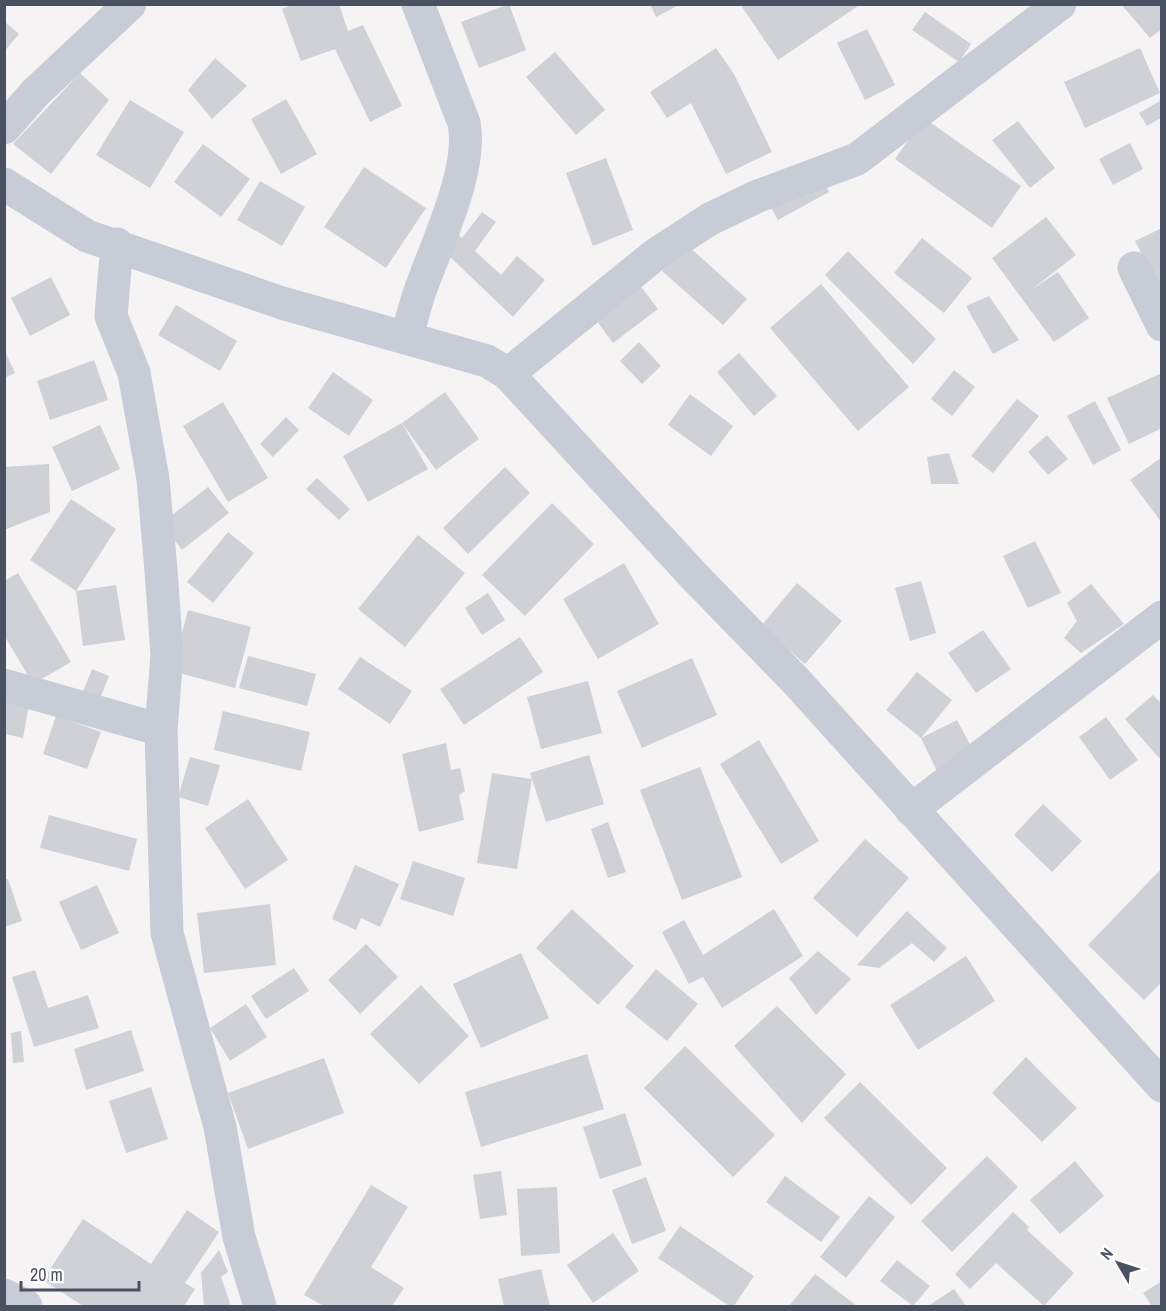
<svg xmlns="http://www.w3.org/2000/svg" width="1166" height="1311" font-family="'Archivo Narrow',sans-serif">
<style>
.building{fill:#cfd1d7}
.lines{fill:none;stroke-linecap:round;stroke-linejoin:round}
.street{stroke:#c7ccd7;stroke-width:33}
</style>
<rect width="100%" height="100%" fill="#f5f3f3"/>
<path class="building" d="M294,4H339L348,31L363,25L402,106L370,122L335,49L301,61L282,9Z
M509,4L526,50L479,68L461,22Z
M650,4H681L656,17Z
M740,4H861L778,60Z
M1121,4H1162V29L1150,38Z
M925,12L971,44L959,62L912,30Z
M4,21L19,34L4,52Z
M867,29L895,85L865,100L837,43Z
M716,48L734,74L772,152L726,174L691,103L667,118L650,92Z
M1140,48L1160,93L1085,128L1064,82Z
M555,52L605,110L576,135L526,77Z
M215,58L247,86L212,119L188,90Z
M80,73L109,100L51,174L13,144Z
M286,99L317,154L281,174L251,119Z
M130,100L184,132L150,188L96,155Z
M1162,100V117L1147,126L1139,113Z
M924,118L1021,186L992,228L895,159Z
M1018,121L1055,168L1030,188L992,140Z
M1130,143L1143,169L1113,185L1099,159Z
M203,144L250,179L221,217L174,182Z
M606,158L633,230L593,246L566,173Z
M364,167L426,208L386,268L324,227Z
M820,176L829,192L778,220L769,204Z
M260,181L305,207L282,246L237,220Z
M482,212L496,222L475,251L501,275L517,256L545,280L513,317L444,251L459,235L462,238Z
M1046,217L1076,255L1031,290L1058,272L1089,318L1054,342L992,258Z
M1162,228V293L1135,241Z
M922,238L972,278L944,313L894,273Z
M686,244L747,299L723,325L662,271Z
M848,251L936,339L913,364L825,275Z
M632,275L658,309L613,343L588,309Z
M51,277L70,315L30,336L11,298Z
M821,284L909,387L858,431L770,328Z
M989,296L1019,340L993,354L966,306Z
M176,305L237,341L220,371L158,335Z
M639,342L661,366L642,384L620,361Z
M4,349L15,373L4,378Z
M739,353L777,396L754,416L717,372Z
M94,360L108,400L50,420L37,381Z
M954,370L975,387L952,416L931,399Z
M333,372L373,400L349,436L308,408Z
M1162,373V428L1129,444L1107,398Z
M445,392L479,439L436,470L402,423L428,469L368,502L343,456L402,423Z
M690,394L733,426L711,456L668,425Z
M1017,399L1039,416L993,473L971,456Z
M1095,401L1121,450L1093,465L1067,416Z
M223,402L268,478L228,502L183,426Z
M286,417L299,430L273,457L260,444Z
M100,425L120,469L72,491L52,447Z
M1047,435L1068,459L1048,475L1028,452Z
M949,453L959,484H931L927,457Z
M1162,457V523L1130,480Z
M49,464L50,512L4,530V467Z
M505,467L530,493L468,554L443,528Z
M317,478L350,509L339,520L306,489Z
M208,487L229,513L182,550L162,523Z
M71,499L116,529L76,591L30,560Z
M552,503L594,544L525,616L482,575Z
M228,532L254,553L213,603L187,582Z
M418,535L465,573L405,647L358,609Z
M1035,541L1061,593L1028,608L1003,556Z
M624,563L659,624L598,659L563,599Z
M18,573L71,662L33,684L4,635V581Z
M921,581L936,633L910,641L895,588Z
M797,583L842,621L805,664L761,626Z
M1091,584L1124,624L1081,653L1064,638L1077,621L1067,603Z
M116,585L125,640L83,646L76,591Z
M488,593L505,620L482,635L465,608Z
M188,610L251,627L235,688L172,671Z
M983,630L1011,669L976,693L948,653Z
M520,637L543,672L464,725L440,689Z
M248,656L316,674L307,706L239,688Z
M360,657L412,691L390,724L338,689Z
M692,658L717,715L642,748L617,691Z
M92,669L109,676L99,701L82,694Z
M917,672L952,700L921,738L886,710Z
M588,681L602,733L541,749L527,697Z
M5,695L30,700L23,738L5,734Z
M1153,695L1162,704V756L1159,758L1125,719Z
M223,711L310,732L301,771L214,750Z
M56,716L101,732L87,769L43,754Z
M1106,717L1138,760L1110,780L1079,737Z
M957,720L974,752L937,771L921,738Z
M759,740L819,841L781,864L720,764Z
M446,743L451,770L460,768L465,791L459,795L464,820L419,832L402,754Z
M589,755L604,804L546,822L532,779L517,869L477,863L492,773L532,779L530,773Z
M190,757L220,765L208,806L178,797Z
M700,767L742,877L682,900L640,790Z
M248,799L288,860L245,889L205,828Z
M1043,804L1082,841L1052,872L1014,835Z
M49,815L137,839L129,871L40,848Z
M608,822L626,872L608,878L591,829Z
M865,839L909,878L857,937L813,898Z
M413,861L465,878L453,916L400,899Z
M355,865L399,884L380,927L361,918L356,930L332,919Z
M1162,868V982L1144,1000L1088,945Z
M8,879L22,921L4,927V880Z
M97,885L119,933L81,950L59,902Z
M270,904L276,965L204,973L197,913Z
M572,909L634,966L598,1005L536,948Z
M774,909L803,956L722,1008L703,977L689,984L662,932L684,920L703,955Z
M907,911L947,948L934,962L912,943L879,968L857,965Z
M366,944L398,977L360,1014L328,980Z
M818,951L851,979L816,1015L789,978Z
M521,953L549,1018L481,1048L453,984Z
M966,956L995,1001L918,1050L890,1005Z
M294,968L309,991L266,1019L251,996Z
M656,969L698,1004L667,1041L625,1007Z
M35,970L48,1008L88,995L99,1028L34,1047L12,977Z
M421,985L469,1036L419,1084L370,1034Z
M246,1004L267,1037L230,1061L210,1028Z
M777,1006L846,1074L802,1123L734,1046Z
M131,1030L144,1071L86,1090L74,1049Z
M21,1031L24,1062L13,1063L11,1033Z
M685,1046L775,1135L733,1177L644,1088Z
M587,1054L604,1109L481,1147L465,1092Z
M1026,1057L1077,1108L1042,1142L992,1093Z
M324,1058L344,1113L248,1149L228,1093Z
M860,1082L947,1168L911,1205L824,1118Z
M151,1087L168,1139L126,1153L109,1101Z
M625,1113L642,1165L600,1179L583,1127Z
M987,1156L1018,1187L952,1252L921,1221Z
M1075,1161L1104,1196L1060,1234L1030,1200Z
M501,1171L507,1215L480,1219L473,1175Z
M785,1176L840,1217L821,1242L766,1202Z
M646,1177L666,1231L632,1244L612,1190Z
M371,1185L408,1207L371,1267L404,1288L392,1306H324L304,1295Z
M557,1187L560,1253L521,1256L517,1189Z
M869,1196L895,1217L846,1278L820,1257Z
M187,1210L219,1232L185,1283L195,1289L184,1306H83L43,1280L83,1219L151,1264Z
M1013,1212L1029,1227L1027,1230L1074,1273L1044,1306L996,1263L970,1289L955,1274Z
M680,1226L754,1276L734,1306H729L658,1258Z
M613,1233L639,1271L593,1303L567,1265Z
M219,1250L228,1272L221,1277L231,1306H204L201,1273Z
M897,1260L930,1286L913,1306L880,1281Z
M541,1269L550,1306H504L498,1279Z
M815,1274L857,1306H789Z
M1162,1281V1306H1152L1143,1293Z
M954,1289L966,1306H928Z"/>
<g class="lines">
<path class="street" d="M4,128L36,92L130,4
M4,184L87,236L282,303L487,361L508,374L693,575L796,681L1162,1086
M117,244L111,316L134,373L153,479L161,570L167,655L161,730L167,933L220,1127L239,1237L260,1306
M1134,268L1162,325
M407,336C412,319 416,300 423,283C439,239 473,168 464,123L418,4
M508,374L656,254L710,219L758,196L857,159L1060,4
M4,685L161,730
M911,810L1162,617
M4,1295L26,1306"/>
</g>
<rect width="1166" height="1311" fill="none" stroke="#4a5261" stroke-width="12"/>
<g transform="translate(1118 1263) rotate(309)" stroke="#ffffff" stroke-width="4.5" paint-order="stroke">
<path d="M0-4.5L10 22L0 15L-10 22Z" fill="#4a5261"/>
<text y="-9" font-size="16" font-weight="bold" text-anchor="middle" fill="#4a5261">N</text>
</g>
<path d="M21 1281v9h118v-9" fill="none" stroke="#4a5261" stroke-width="3"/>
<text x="30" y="1281" font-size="18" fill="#4a5261" stroke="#ffffff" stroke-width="4.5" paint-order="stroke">20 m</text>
</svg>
